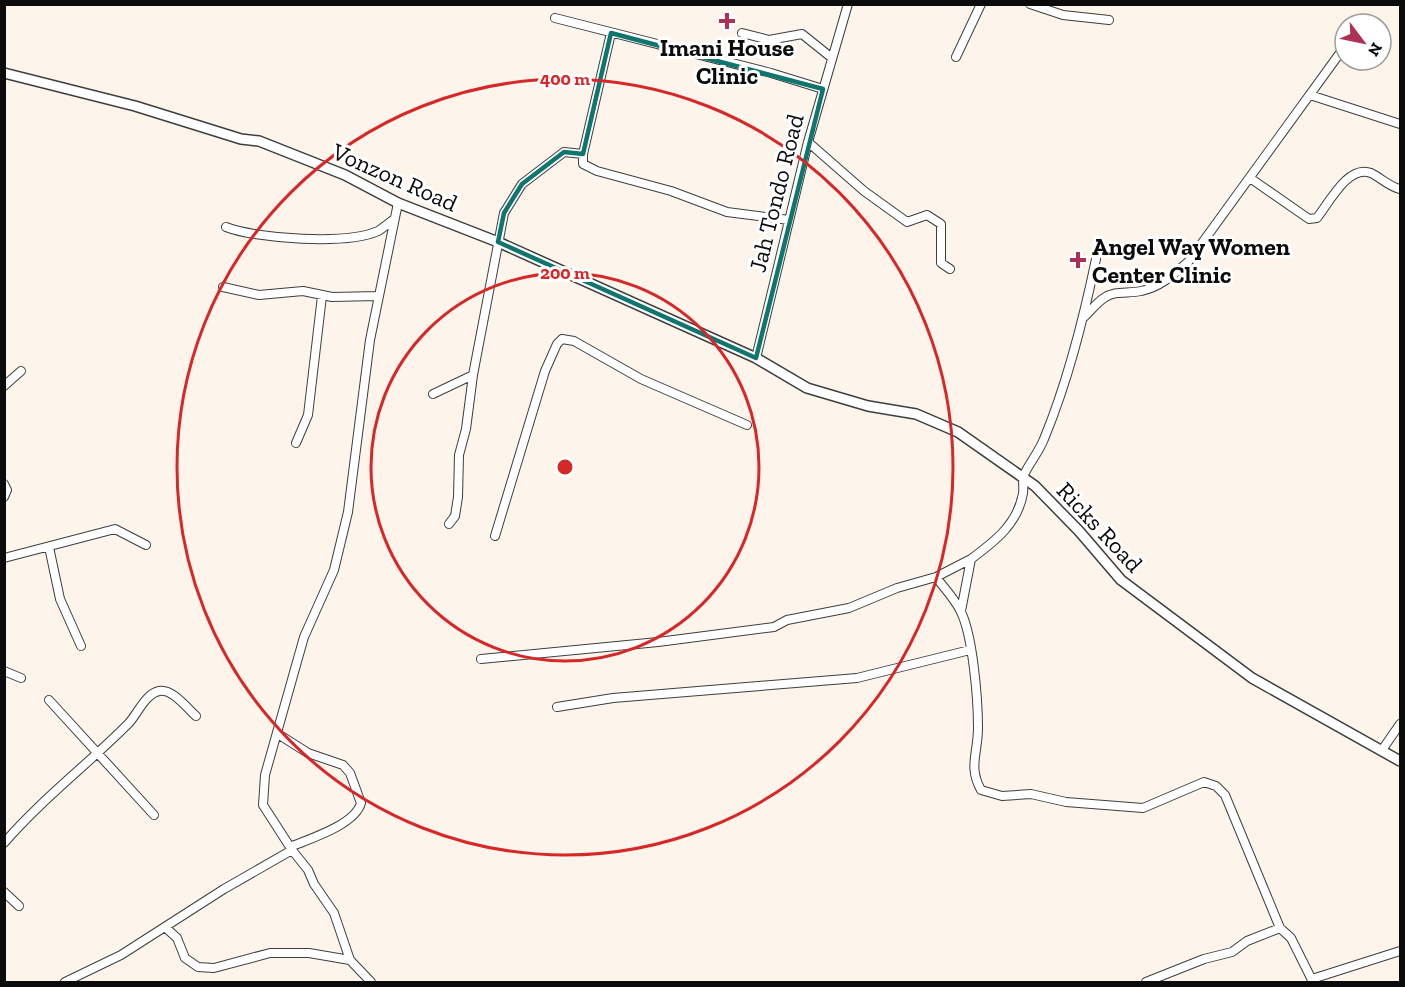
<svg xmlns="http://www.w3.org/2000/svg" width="1405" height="987" font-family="'Zilla Slab',serif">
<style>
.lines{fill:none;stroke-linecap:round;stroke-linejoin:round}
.minor-casing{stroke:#3e3e3e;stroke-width:10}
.tertiary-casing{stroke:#3e3e3e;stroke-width:12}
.minor{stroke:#fff;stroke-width:8}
.tertiary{stroke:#fff;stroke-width:9}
.marked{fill:none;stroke:#0f766e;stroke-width:4.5;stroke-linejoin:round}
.ring{fill:none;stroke:#d62828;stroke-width:3}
.poi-dot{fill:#ae3054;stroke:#fff;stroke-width:2}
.labels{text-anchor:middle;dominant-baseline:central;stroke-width:6;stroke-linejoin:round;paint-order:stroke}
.poi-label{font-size:24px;font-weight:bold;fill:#0b0b0b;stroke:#fff}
.street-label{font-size:24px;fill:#0b0b0b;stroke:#fff}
.centre{fill:#d62828;stroke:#fff;stroke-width:3}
.ring-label{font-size:18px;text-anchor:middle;font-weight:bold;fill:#d62828;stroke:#fff;stroke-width:6;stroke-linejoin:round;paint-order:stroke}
</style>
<rect width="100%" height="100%" fill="#fdf5eb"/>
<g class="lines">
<g class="minor-casing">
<path id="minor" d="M1030,4L1063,15L1109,20
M555,18L771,73L823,89
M742,33L769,40L802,34L832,58
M956,57L981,4
M1310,95L1400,124
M808,142L864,191L907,222L927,215L941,224V263L950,269
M583,154L611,33
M1250,178L1309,219L1317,218C1329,203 1348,164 1371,173C1381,178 1390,187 1400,189
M226,227C257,239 347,245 378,231C383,228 389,223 393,220
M223,287L259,295L303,291L332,297L378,296
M1083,318C1090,312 1096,303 1104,298C1115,290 1128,294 1141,291C1161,287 1174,274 1189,261L1340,53
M756,358L808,142L848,4
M4,386L21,371
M433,394L473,375L504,213L522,184L564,152L583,154V164L597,171L671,191L727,212L789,220
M296,443L308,415L322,296
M4,484L7,490L4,497
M449,524L455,516L458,497L459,455L466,429L473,375
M495,536L545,371L557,344L562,339L574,341L641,379L747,425
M49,547L60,599L81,646
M4,558L115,529L146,545
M936,577C944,588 954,598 960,610C973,634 978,700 978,728C978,753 968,767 981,790L1002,796L1031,794L1066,802L1143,808L1204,782L1216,786L1225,795L1280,928L1291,938L1313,982
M961,611L971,559C994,542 1018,524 1023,493C1024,487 1022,480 1024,475C1028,465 1039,452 1044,439C1068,381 1083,321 1096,259
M481,659L658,642L774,627L787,620L849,608L897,588L936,577L971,559
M4,671L21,678
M49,700L154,815
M557,707L613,698L857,678L970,650
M278,734L308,753L343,765L350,773L361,803C355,825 309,839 290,847
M1382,750L1400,724
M4,843C42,799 87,765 128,724C137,715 145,694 159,691C172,688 187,708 196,716
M292,850L263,805L265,775L304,637L334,570L348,512L370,340L398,203
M4,892L19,906
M166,928L177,938L185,958L198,967L214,968L270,953H309L350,960
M1312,979L1400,951
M65,982L121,955L224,889L292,850L308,870L314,884L334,913L350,960L371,982
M1146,982L1204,959L1232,952L1247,941L1280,928"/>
</g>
<g class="tertiary-casing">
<path id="tertiary" d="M4,73L135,106L241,139L259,141L345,175L398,203L498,242L756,358L807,388L868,406L916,414L958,432L1035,486L1079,531L1121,580L1252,678L1400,761"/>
</g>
<use href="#minor" class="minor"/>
<use href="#tertiary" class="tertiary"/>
</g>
<path class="marked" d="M611,33L823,89L756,358L498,242L504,213L522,184L564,152L583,154Z"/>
<g class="ring">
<circle cx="565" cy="467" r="194"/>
<circle cx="565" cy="467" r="388"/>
</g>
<g class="poi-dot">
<path d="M724 12h6v6h6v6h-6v6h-6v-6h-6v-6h6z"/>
<path d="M1075 251h6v6h6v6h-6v6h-6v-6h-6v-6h6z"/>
</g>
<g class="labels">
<g class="poi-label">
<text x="727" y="47">Imani House<tspan x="727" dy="28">Clinic</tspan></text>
<text x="1092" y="246" text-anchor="start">Angel Way Women<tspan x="1092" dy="28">Center Clinic</tspan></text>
</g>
<g class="street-label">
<text transform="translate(395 177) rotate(24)">Vonzon Road</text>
<text transform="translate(776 193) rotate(-76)">Jah Tondo Road</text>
<text transform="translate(1100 527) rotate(47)">Ricks Road</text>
</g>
</g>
<circle cx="565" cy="467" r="9" class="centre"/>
<g class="ring-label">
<text x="565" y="85">400 m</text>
<text x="565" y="279">200 m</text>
</g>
<rect width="1405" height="987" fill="none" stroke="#0b0b0b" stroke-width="12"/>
<g transform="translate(1363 42) rotate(122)"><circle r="28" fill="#ffffff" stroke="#9d9d9d" stroke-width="1.5"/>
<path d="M0-4.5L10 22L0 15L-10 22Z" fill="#ae3054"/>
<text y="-9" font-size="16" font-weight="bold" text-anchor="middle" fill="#0b0b0b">N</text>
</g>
</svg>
